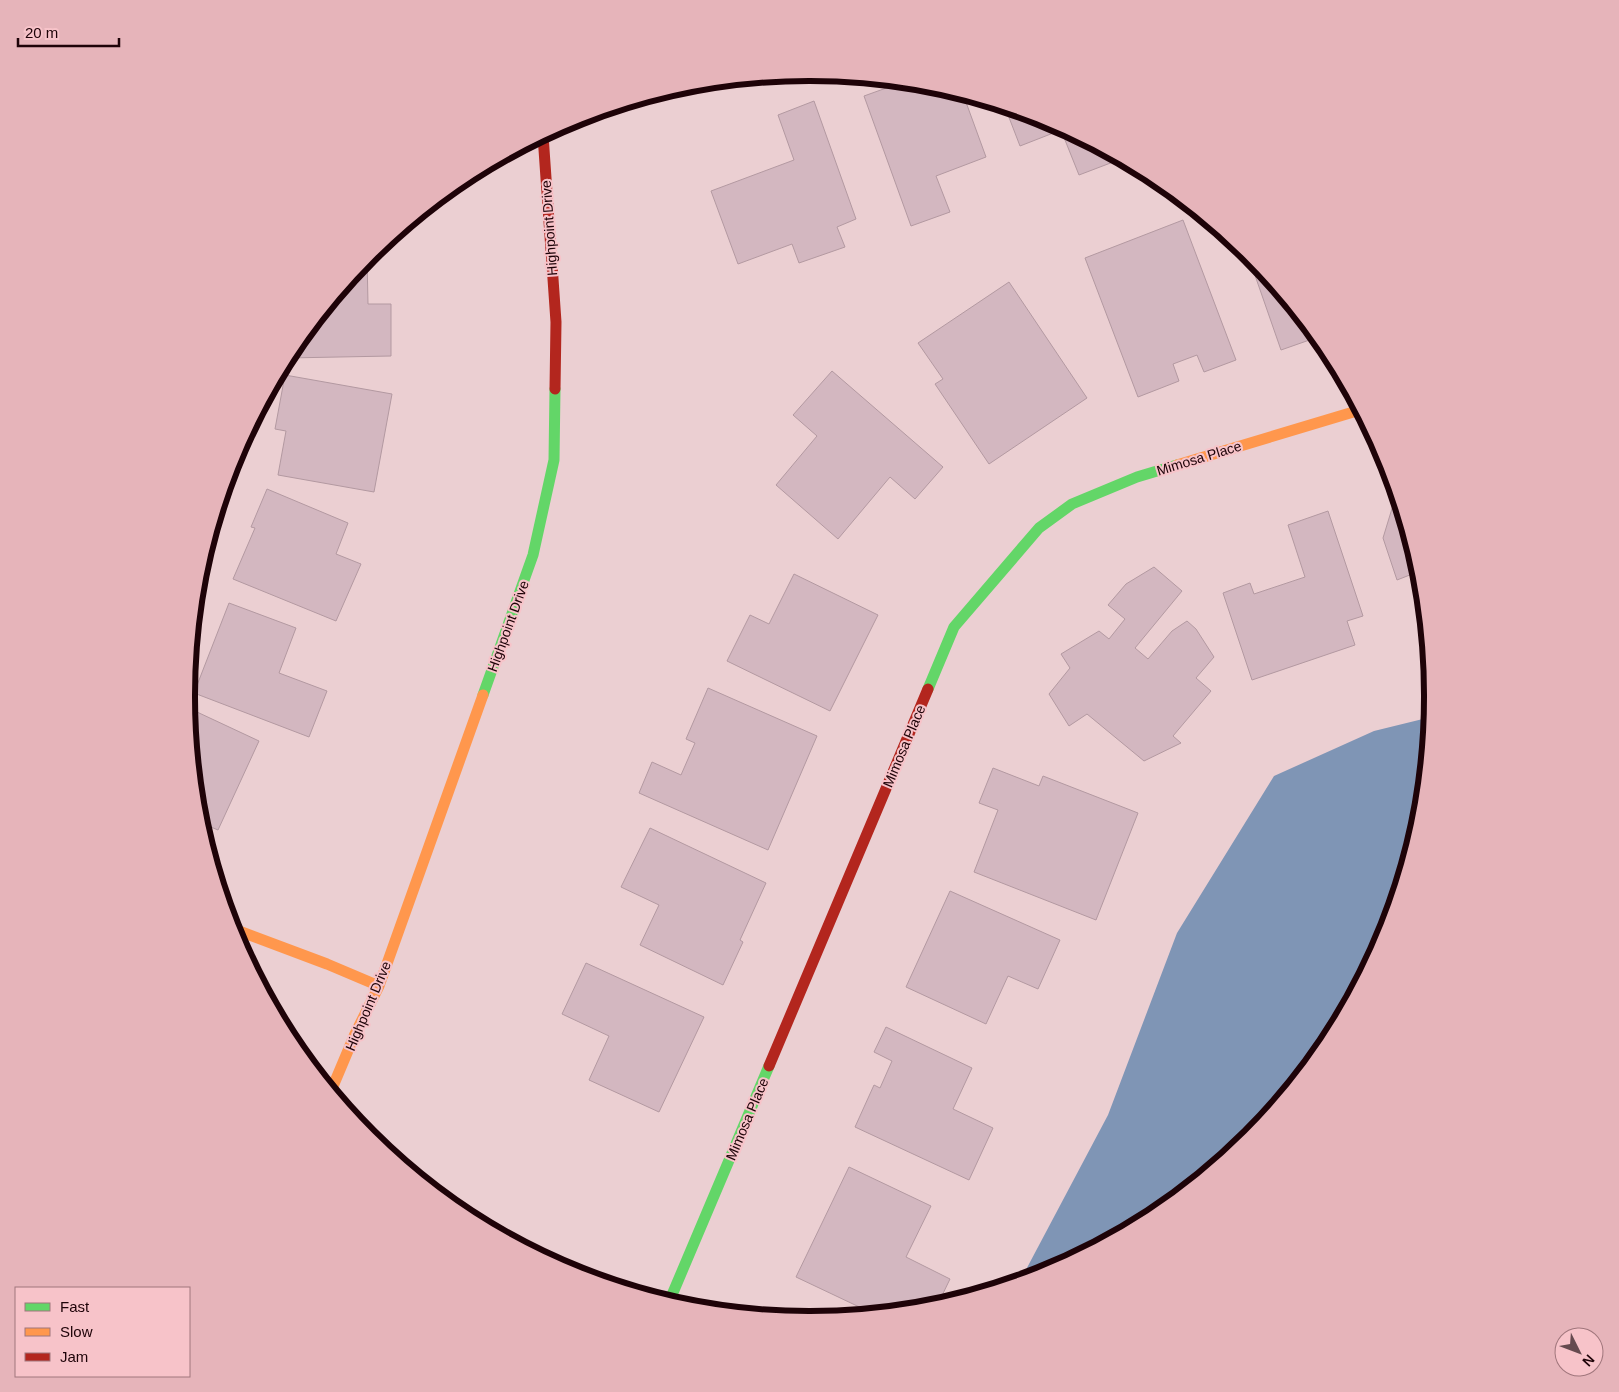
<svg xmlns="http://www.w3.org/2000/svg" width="1619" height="1392" font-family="Helvetica,sans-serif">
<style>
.water{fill:#7f95b5}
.building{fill:#d3b7c0;stroke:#b399a1}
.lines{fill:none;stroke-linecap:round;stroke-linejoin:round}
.fast{stroke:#63d668;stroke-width:11}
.slow{stroke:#ff974d;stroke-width:11}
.jam{stroke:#b3261e;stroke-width:11}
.labels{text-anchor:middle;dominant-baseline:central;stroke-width:4;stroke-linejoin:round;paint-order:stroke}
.street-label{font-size:14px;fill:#1e0308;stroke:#f7c3c9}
.rim{fill:none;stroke:#1e0308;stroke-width:6}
</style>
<rect width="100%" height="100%" fill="#ebcfd2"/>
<path class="water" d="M1431,717L1421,818L1385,935L1328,1043L1250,1137L1156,1215L1048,1272L1020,1281L1108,1115L1177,933L1274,776L1374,731Z"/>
<path class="building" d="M903,82L931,85L963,94L986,157L936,176L950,212L911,226L864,96Z
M814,101L856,219L837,227L845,247L799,263L792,244L738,264L711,191L794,160L778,115Z
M1005,107L1048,120L1121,159L1079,175L1061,130L1020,146Z
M1183,220L1236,360L1204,372L1197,355L1173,364L1179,381L1138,397L1085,258Z
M367,257L368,304H391V356L287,358L291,349Z
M1254,259L1318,337L1281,350L1250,261Z
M1009,282L1087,398L989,464L935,384L943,379L918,343Z
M832,371L943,467L915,499L890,477L838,539L776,485L817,436L793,415Z
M285,375L392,394L374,492L278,475L286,431L275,429Z
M267,489L348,523L336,554L361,564L336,621L233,579L255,528L251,527Z
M1399,500L1420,571L1397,580L1383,538L1394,502Z
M1328,511L1363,616L1347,621L1355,645L1252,680L1223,593L1250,583L1254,594L1305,577L1288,525Z
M1154,567L1182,591L1135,648L1148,659L1172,631L1187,621L1196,629L1214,657L1196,678L1211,691L1173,736L1181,743L1144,761L1087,714L1069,726L1049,694L1070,668L1061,654L1099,631L1109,639L1125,619L1108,605L1126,584Z
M794,574L878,615L830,711L727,661L750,615L769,624Z
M229,603L296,628L279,673L327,691L309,737L194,693Z
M708,688L817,736L768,850L639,793L652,762L681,775L695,743L686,739Z
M197,712L259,741L218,830L199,822L198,817L189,730Z
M993,768L1039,786L1043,776L1138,813L1096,920L974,872L998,810L979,803Z
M650,828L766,883L740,940L743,942L723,985L640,945L659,905L621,887Z
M950,891L1060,940L1038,989L1008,976L986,1024L906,987Z
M586,963L704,1017L659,1112L589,1080L609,1036L562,1014Z
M886,1027L972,1068L953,1109L993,1128L969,1180L855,1127L874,1085L880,1088L892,1061L874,1052Z
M849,1167L931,1206L906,1257L950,1279L937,1306L872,1313L796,1277Z
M779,1310L797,1318L776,1316Z"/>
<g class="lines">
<path class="fast" d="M928,689L954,627L1039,528L1072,504L1137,477L1177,465
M483,695L533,555L554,460L555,389
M669,1302L769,1066"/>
<path class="slow" d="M1177,465L1360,410
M231,928L327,964L379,986
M331,1091L355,1034L379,986L483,695"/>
<path class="jam" d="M543,135L556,322L555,389
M769,1066L928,689"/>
</g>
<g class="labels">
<g class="street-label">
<text transform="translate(549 228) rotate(-94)">Highpoint Drive</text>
<text transform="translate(1199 458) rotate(-17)">Mimosa Place</text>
<text transform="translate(508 626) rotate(-70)">Highpoint Drive</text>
<text transform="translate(904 746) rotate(-67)">Mimosa Place</text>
<text transform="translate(368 1006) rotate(-67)">Highpoint Drive</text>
<text transform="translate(747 1119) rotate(-67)">Mimosa Place</text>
</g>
</g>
<path d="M0 0H1619V1392H0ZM809 81H810A614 614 0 0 1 1424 695V697A614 614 0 0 1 810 1311H809A614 614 0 0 1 195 697V695A614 614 0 0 1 809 81Z" fill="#e6b4ba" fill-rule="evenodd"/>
<path class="rim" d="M809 81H810A614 614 0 0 1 1424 695V697A614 614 0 0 1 810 1311H809A614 614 0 0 1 195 697V695A614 614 0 0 1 809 81Z"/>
<rect x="15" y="1287" width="175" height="90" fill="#f7c3c9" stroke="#a0767c"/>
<rect x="25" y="1303" width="25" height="8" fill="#63d668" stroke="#a0767c"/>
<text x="60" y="1312" font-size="15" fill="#1e0308">Fast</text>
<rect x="25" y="1328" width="25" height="8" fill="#ff974d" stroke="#a0767c"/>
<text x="60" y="1337" font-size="15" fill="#1e0308">Slow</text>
<rect x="25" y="1353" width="25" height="8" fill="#b3261e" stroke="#a0767c"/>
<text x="60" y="1362" font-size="15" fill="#1e0308">Jam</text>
<g transform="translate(1579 1352) rotate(132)"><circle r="24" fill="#f7c3c9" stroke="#a0767c"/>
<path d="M0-4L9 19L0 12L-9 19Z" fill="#664a4f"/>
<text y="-8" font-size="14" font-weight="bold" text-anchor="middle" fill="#1e0308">N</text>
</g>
<path d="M18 38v8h101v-8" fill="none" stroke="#1e0308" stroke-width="2.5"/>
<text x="25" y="38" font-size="15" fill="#1e0308" stroke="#f7c3c9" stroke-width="4" paint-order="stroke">20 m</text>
</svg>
